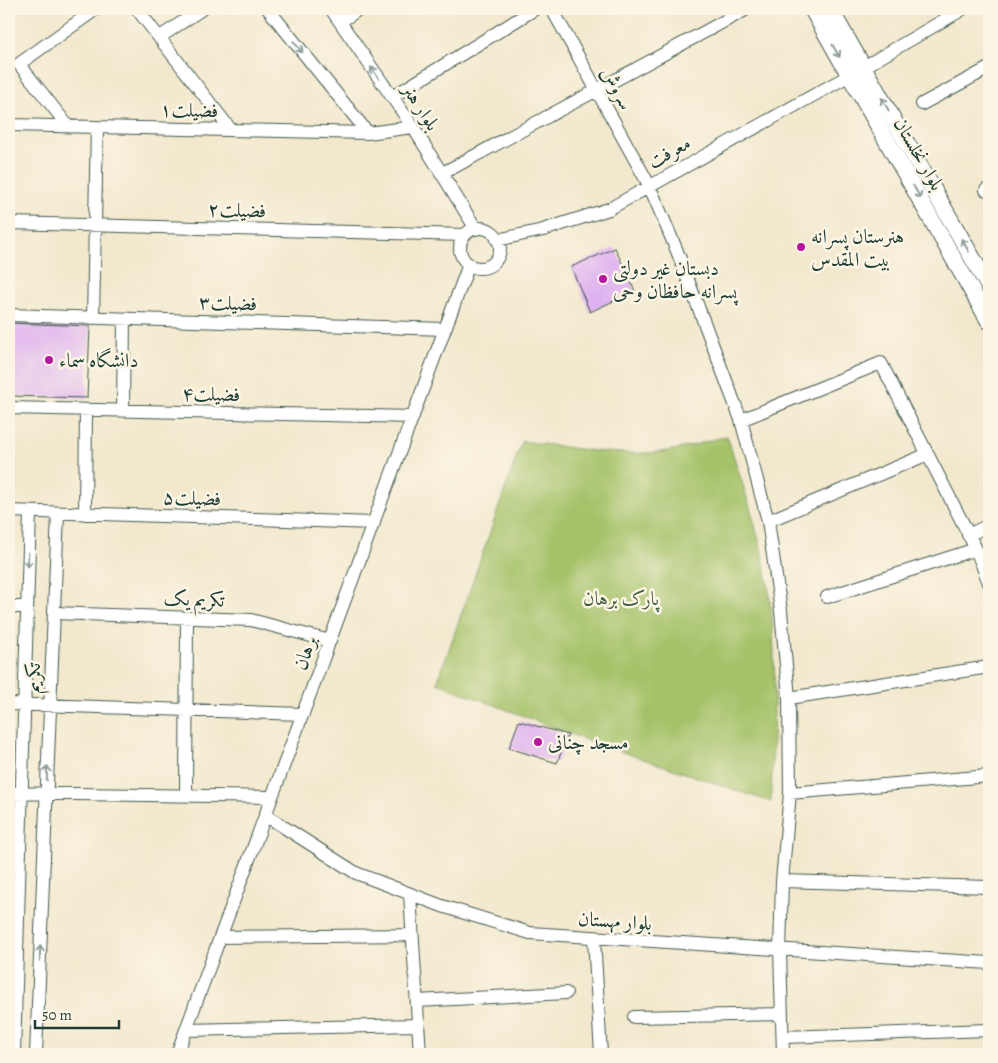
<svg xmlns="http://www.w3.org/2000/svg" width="998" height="1063" font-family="Alegreya,Amiri,serif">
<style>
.green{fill:#a5c269;stroke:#62804e}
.building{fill:#ddaff0}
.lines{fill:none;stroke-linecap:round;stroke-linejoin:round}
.minor-casing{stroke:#3f574b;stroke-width:14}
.major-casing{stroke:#3f574b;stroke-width:18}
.minor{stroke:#fff;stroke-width:12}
.major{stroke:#fff;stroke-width:16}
.oneway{stroke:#8f9e9a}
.poi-dot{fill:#b5179e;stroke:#fcf5e5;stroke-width:2}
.labels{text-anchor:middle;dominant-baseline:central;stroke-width:5;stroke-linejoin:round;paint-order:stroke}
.street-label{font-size:20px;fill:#1f3d34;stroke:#fcf5e5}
.poi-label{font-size:20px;fill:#1f3d34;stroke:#fcf5e5;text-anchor:start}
.park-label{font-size:20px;fill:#405e41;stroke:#fcf5e5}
</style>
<rect width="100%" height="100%" fill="#fcf5e5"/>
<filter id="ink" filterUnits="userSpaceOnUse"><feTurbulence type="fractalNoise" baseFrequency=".02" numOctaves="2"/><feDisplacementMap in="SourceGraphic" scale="10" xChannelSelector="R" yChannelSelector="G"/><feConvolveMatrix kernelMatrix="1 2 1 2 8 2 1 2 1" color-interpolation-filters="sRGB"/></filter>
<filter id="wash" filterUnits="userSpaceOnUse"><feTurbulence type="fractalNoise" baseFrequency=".0096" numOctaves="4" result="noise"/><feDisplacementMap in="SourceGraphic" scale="20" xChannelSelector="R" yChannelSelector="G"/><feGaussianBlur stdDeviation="1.12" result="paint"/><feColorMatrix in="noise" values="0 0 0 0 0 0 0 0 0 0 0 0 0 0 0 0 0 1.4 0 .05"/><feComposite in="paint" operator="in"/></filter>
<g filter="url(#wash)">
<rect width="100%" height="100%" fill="#f2e8cd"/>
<path class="green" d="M727,436C741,479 756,522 765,567C780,644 773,725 771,802L581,738L437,683L522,441C569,447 620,458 667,451C687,448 707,441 727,436Z"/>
<g id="blocks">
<path class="building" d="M615,248L635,291L590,312L571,267Z
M9,323L90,326L87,398L9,396Z
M519,721L568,735L557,763L509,748Z"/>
</g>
</g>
<g filter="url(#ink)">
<use href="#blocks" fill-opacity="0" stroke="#3f574b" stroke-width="1"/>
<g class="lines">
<g class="minor-casing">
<path id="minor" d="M137,9L231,130
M268,9L368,133
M331,9L413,127L476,229
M552,9L649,185L677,251L741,420L768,521L781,611L789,698L790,793L782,881L780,950L783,1054
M340,22L359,9
M160,37L202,9
M392,97L535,9
M922,104L989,68
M9,125L368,133L413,127
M68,126L19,64L96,9
M441,174L747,9
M986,190L989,188
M9,223L465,235
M460 248a20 20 0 1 1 40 0a20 20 0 1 1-40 0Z
M497,240L543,230L609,209L850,75L963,9
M9,315L445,329
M93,318L97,127
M9,408L413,417
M123,411L124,319
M741,420L881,363L976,549L989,583
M9,511L374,523
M85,514L86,410
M768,521L928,454
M968,535L989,525
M827,597L976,549
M9,607H27
M54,613L251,620L330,641
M789,698L989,667
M9,704L303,714
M9,793L272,797
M790,793L989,776
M186,796L187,618
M265,815L356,873L442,906L530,933L989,963
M782,881L989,887
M410,894L420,1054
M220,937L412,935
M594,939L601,1054
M417,1001L566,993
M634,1017L782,1014
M186,1030L418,1025
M783,1037L989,1030
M14,1054L30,512
M36,1054L58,513
M177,1054L469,264"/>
</g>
<g class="major-casing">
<path id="major" d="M812,9L989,321
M830,9L989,287"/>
</g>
<use href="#minor" class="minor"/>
<use href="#major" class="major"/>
</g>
<defs><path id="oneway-shaft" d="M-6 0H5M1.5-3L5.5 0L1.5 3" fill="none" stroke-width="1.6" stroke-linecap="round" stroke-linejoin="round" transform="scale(1.25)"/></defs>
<g class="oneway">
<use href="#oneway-shaft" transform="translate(298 47) rotate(51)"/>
<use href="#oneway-shaft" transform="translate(836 51) rotate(60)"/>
<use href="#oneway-shaft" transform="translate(375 73) rotate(-125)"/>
<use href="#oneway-shaft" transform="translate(885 104) rotate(-120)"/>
<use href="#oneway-shaft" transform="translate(917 192) rotate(60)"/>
<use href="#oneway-shaft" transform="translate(965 245) rotate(-120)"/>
<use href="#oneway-shaft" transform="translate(28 560) rotate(92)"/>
<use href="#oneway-shaft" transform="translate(47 773) rotate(-88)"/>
<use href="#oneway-shaft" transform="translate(40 953) rotate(-88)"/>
</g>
</g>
<g class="poi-dot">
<circle cx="801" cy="247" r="5"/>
<circle cx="603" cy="279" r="5"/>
<circle cx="49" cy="360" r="5"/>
<circle cx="538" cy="742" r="5"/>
</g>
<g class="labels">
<g class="street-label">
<text transform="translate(617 88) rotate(61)">سروش</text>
<text transform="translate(421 107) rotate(57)">بلوار هنر</text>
<text transform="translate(189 110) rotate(1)">فضیلت۱</text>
<text transform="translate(669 152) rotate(-29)">معرفت</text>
<text transform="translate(919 154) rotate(60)">بلوار نخلستان</text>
<text transform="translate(237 210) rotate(2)">فضیلت۲</text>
<text transform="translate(228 303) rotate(2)">فضیلت۳</text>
<text transform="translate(211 394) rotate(1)">فضیلت۴</text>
<text transform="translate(192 498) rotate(2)">فضیلت۵</text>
<text transform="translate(194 599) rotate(2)">تکریم یک</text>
<text transform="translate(305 653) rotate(-70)">برهان</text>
<text transform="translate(33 678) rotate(-88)">تکریم</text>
<text transform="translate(615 921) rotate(4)">بلوار مهستان</text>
</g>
<g class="poi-label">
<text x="811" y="236">هنرستان پسرانه<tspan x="811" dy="23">بیت المقدس</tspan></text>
<text x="613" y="268">دبستان غیر دولتی<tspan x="613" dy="23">پسرانه حافظان وحی</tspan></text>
<text x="59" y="360">دانشگاه سماء</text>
<text x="548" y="742">مسجد چنانی</text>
</g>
<g class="park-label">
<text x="621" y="598">پارک برهان</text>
</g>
</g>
<rect width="998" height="1063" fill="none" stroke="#fcf5e5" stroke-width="30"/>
<path d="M35 1020v8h84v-8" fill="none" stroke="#1f3d34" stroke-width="2.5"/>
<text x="42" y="1020" font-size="15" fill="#1f3d34" stroke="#fcf5e5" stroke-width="4" paint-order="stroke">50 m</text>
</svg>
